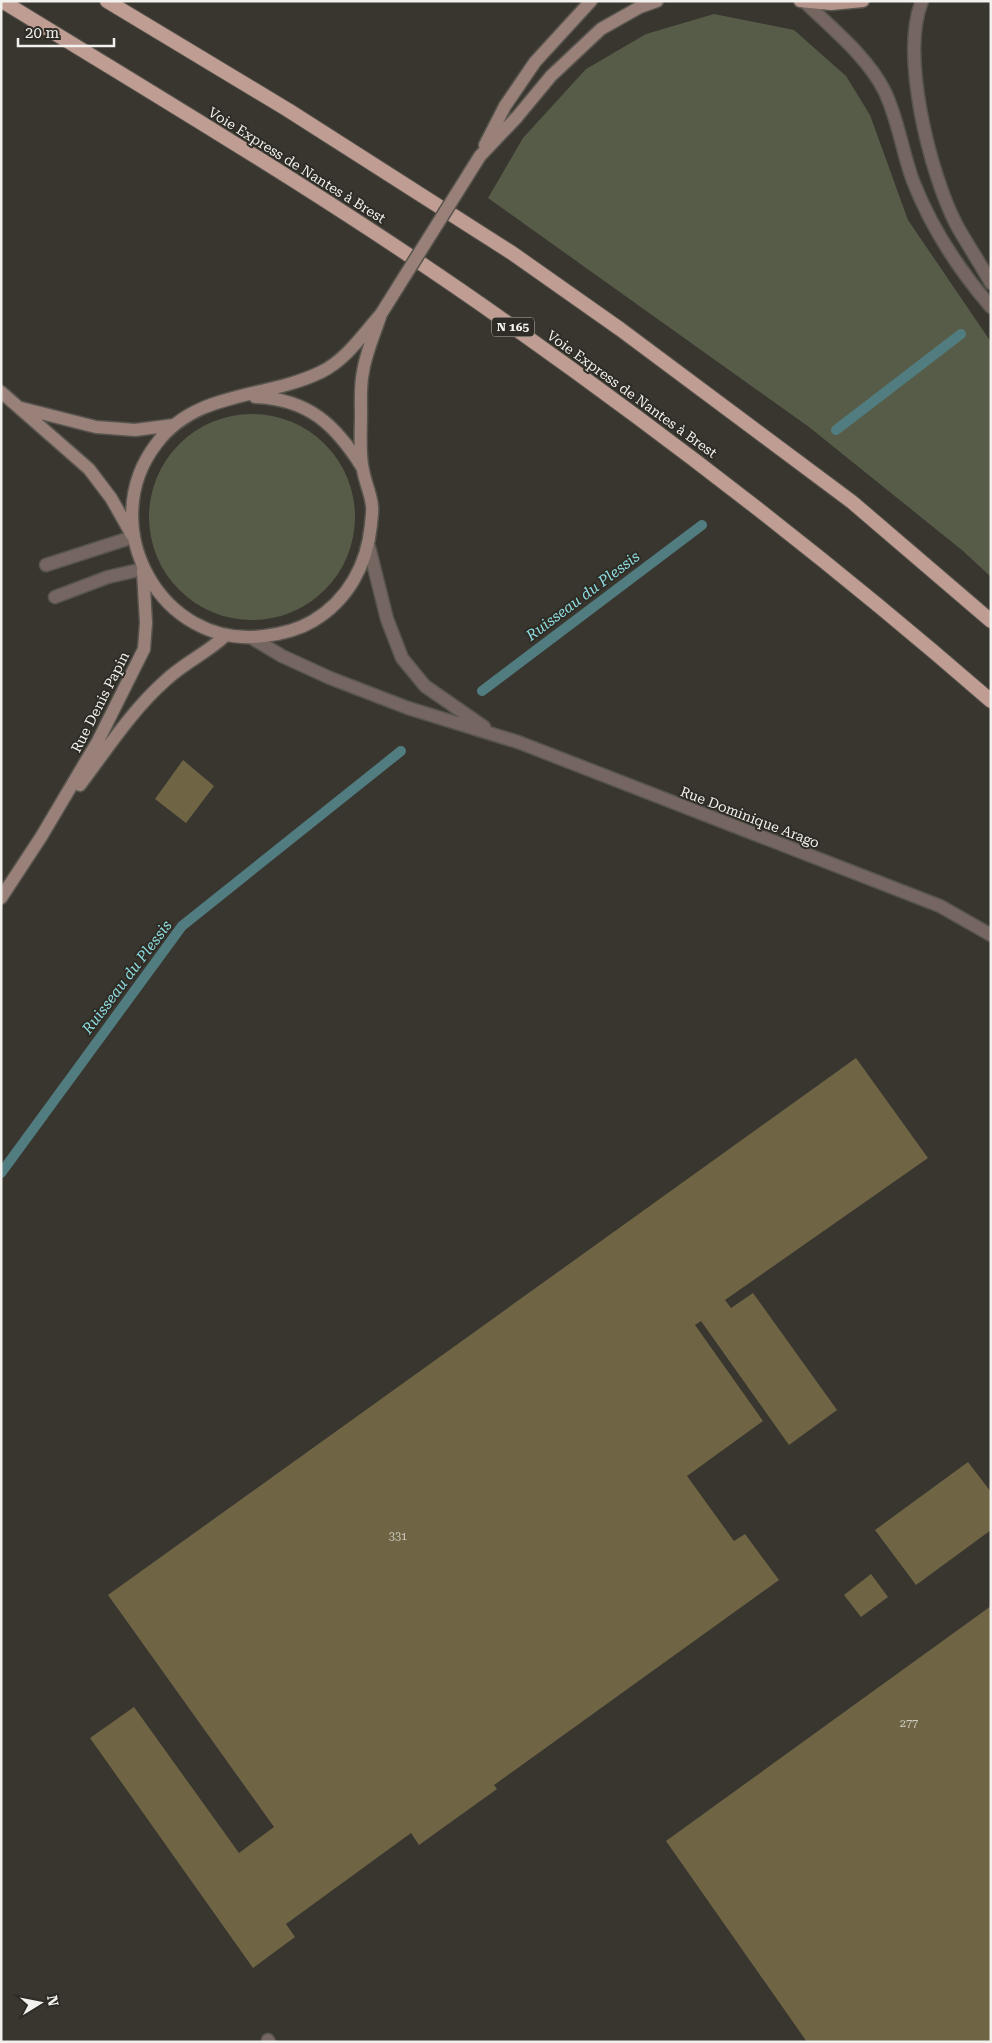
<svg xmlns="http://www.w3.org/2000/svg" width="992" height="2043" font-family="'Roboto Serif',serif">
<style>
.green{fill:#575c48}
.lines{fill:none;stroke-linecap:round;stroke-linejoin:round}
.stream{stroke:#527d80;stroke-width:10}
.building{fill:#6f6545}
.service-casing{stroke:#56544d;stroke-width:15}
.minor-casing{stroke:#56544d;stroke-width:15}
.tertiary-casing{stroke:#56544d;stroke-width:15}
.secondary-casing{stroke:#56544d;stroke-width:15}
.primary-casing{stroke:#56544d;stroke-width:15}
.trunk-casing{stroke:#56544d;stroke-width:16}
.service{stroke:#766661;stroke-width:12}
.minor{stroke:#766661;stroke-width:12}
.tertiary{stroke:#766661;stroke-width:12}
.secondary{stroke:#998079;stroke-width:12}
.primary{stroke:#b4948a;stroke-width:12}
.trunk{stroke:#c09d92;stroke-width:14}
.secondary-bridge-casing{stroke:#56544d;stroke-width:15;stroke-linecap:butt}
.secondary-bridge{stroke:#998079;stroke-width:12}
.labels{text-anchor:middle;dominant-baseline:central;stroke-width:4;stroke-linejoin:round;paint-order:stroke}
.number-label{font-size:11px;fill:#d2cec3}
.shield{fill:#2e2c25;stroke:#b8b6b1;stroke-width:1}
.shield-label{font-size:12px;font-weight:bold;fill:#f3f1ed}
.street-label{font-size:14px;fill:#f3f1ed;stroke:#2e2c25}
.water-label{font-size:15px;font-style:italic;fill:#8ddce0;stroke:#2e2c25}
</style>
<rect width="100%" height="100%" fill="#38362f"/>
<path class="green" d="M714,14L794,30L846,76L870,115L908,220L991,342V577L963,551L809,427L488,198L523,138L586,69L646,34Z
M149 517a103 103 0 1 1 206 0a103 103 0 1 1-206 0Z"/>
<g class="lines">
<path class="stream" d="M836,430L961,334
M482,691L702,525
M1,1173L182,926L401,751"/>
</g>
<path class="building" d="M183,760L214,786L186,823L155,799Z
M856,1058L928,1158L725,1300L731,1308L753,1293L837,1410L789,1445L701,1321L695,1325L763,1421L687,1476L734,1541L745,1534L779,1580L494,1785L497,1789L419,1845L411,1833L286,1924L295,1937L253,1968L90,1738L134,1707L239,1853L274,1827L108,1595Z
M968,1462L991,1492V1530L916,1585L875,1530Z
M871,1574L888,1597L861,1617L844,1595Z
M991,1606V2042H807L666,1841Z"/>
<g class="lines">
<g class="service-casing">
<path id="service" d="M46,565L133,537
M55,597L108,577L143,569"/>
</g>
<g class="minor-casing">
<path id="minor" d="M268,2040L269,2042"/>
</g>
<g class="tertiary-casing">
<path id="tertiary" d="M922,1C900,55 930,173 956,224C967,244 980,263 991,283
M805,2C832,29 866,55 884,90C898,118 902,151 913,181C931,227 959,270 991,307
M369,547L387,619L402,658L425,686L484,727
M252,638L282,656L330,678L408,708L518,742L940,906L991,935"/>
</g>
<g class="secondary-casing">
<path id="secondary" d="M485,145L505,106L535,62L591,1
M480,156L517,117L551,76L601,29L640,7L657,1
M381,314C375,333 366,352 363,372C360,385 361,401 361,414C361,432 359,453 363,470C365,482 371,494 372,506C373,512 371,519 371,525C367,565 348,600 313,621C298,630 281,634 264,636C161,650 93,525 157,443C197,390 266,399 321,372C346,360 363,334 381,314Z
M1,392L89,469L111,498L132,535
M255,397C308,399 335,424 362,467
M21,408L96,427L135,430L174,425
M80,785C107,749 132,710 166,680C184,663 207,653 225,636
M1,898L41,837L98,741L144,649L146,623L143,571"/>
</g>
<g class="primary-casing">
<path id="primary" d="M800,1L831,4L863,1"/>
</g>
<g class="trunk-casing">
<path id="trunk" d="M2,1C172,105 344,207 506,322C673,440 836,566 991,701
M107,1L288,110L512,253L620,329L852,502L991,621"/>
</g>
<use href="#service" class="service"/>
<use href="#minor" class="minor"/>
<use href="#tertiary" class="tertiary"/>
<use href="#secondary" class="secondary"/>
<use href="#primary" class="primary"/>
<use href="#trunk" class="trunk"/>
<g class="secondary-bridge-casing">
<path id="secondary-bridge" d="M381,314L480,156"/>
</g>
<use href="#secondary-bridge" class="secondary-bridge"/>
</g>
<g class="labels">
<g class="number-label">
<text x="398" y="1536">331</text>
<text x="909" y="1723">277</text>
</g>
<rect class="shield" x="492" y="317.5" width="42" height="19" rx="4"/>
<g class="shield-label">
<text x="513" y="327">N 165</text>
</g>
<g class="street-label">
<text transform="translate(297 165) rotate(32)">Voie Express de Nantes à Brest</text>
<text transform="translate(632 394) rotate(36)">Voie Express de Nantes à Brest</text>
<text transform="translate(100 702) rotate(-63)">Rue Denis Papin</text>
<text transform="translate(750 817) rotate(21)">Rue Dominique Arago</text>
</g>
<g class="water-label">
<text transform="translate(583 596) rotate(-37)">Ruisseau du Plessis</text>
<text transform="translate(127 977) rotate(-53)">Ruisseau du Plessis</text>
</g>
</g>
<rect width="992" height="2043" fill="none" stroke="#f3f1ed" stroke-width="5"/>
<g transform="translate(40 2003) rotate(80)" stroke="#2e2c25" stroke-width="4" paint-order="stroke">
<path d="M0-4L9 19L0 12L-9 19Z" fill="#f3f1ed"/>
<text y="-8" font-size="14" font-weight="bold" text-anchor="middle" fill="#f3f1ed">N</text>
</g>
<path d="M18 38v8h96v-8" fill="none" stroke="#f3f1ed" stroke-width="2.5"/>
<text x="25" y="38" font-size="15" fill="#f3f1ed" stroke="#2e2c25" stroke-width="4" paint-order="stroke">20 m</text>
</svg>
